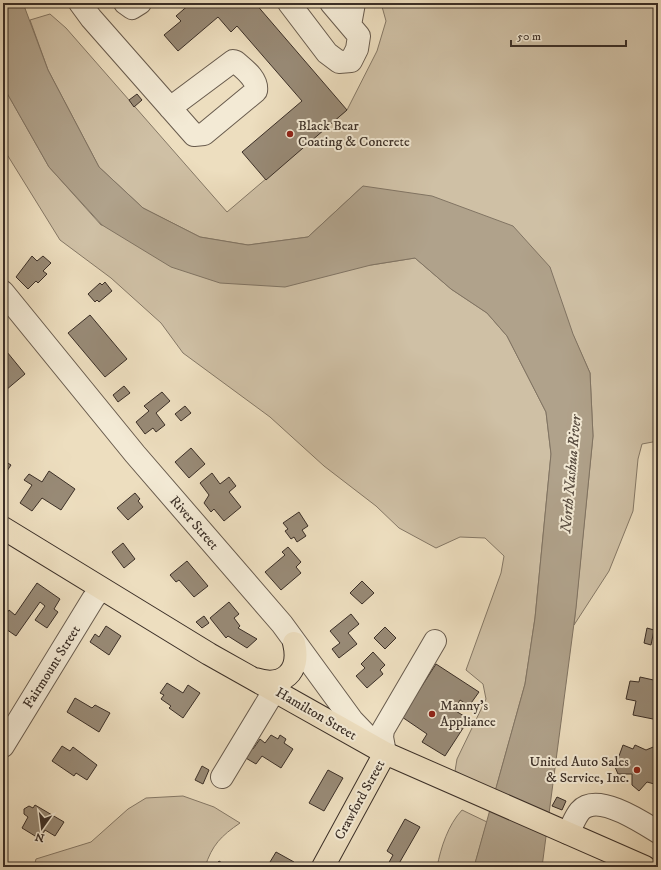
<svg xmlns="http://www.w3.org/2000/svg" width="661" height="870" font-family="'IM FELL DW Pica',serif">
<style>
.green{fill:#cfc0a5;stroke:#857866}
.water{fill:#b0a28b;stroke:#817463}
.building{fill:#988a76;stroke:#3b2f27}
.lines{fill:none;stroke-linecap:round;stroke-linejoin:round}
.minor-casing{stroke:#685b4d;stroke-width:24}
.major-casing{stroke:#3b2f27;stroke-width:24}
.minor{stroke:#f3ead5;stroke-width:22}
.major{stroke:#eddebf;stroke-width:22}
.poi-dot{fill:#8f2418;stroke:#f3ead5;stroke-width:1.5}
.labels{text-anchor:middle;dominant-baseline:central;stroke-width:4;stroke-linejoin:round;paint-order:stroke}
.poi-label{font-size:14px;fill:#3b2f27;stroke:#f3ead5;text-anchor:start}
.street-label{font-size:14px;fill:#3b2f27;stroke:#f3ead5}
.water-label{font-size:15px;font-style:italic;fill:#584c40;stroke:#f3ead5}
</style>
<rect width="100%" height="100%" fill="#eddebf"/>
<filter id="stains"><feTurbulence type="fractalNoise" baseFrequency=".005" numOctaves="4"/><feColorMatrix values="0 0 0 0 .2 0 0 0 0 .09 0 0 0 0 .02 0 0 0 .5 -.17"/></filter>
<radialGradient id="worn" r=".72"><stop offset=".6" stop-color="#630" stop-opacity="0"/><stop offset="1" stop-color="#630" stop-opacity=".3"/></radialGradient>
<path class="green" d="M381,3H658V441L642,444L638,459L633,511L609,571L574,625L593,436L590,373L573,335L363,186L308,237L248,245L200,237L143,208L99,167L48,70L30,20L50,14L66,28L227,212L347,110L377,51L386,21Z
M3,86L49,167L101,225L371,265L415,258L451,289L487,313L507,336L546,412L551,454L535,618L525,684L495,792L455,771L457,759L486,699L483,684L466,670L501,573L504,556L485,538L460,537L436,548L399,528L376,506L324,466L270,417L183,353L161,323L111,278L60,240L3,148Z
M183,796L214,807L240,823C221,836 212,845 205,867H34L36,859L91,842L128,809L146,798Z
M462,810L487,822L474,867H437C441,847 448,825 462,810Z"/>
<path class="water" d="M3,3H23L48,70L99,167L143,208L200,237L248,245L308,237L363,186L432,196L513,226L550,267L573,334L590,373L593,436L576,608L542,867H474L525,684L535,618L551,454L546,412L507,336L487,313L451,289L415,258L371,265L285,287L220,283L171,267L102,225L49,167L3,86Z"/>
<path class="building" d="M191,3H255L347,110L266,180L242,152L302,101L237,26L231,32L218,17L178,51L164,35L181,21L176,16Z
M137,94L142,100L134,107L129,100Z
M32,256L37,261L43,256L51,263L43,271L47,274L38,283L36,281L28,289L16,277Z
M105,282L112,291L99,302L97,300L95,302L88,294L100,283L102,285Z
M90,315L127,359L105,377L68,333Z
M7,352L25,374L6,390L3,386V355Z
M124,386L130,393L118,402L113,395Z
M162,392L170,401L156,413L165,425L156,432L153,428L145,434L136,422L149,411L144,406Z
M185,406L191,413L181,421L175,414Z
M191,448L205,464L189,478L175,462Z
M3,460L11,465L3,477Z
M49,471L75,489L61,510L42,498L32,511L20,503L32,485L24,480L29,474L42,482Z
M212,473L220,484L229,477L236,486L229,492L241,507L224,521L214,509L211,512L204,503L209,495L200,483Z
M135,493L140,499L138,501L143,507L128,520L117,508Z
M299,512L308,526L302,530L306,536L297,542L294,537L291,539L285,531L288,529L283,523Z
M123,543L135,559L124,568L112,552Z
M288,547L301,562L296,567L301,573L281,590L265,572L285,555L282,552Z
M187,561L208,586L194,597L179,580L176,582L170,575Z
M362,581L374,593L362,604L350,593Z
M37,583L60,599L54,609L58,612L47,628L35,620L45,606L40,602L16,636L3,627V619L9,610L15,615Z
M229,602L239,614L234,618L240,626L238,628L257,639L247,648L228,636L226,638L210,618Z
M351,614L359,624L348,633L357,644L339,658L332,649L340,643L330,631Z
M204,616L209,623L202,628L196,622Z
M106,626L121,636L109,655L90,642L95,634L99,637Z
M385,627L396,638L385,649L374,638Z
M647,628L654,630L651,645L644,643Z
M373,652L385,665L380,670L383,674L367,688L356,676L365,668L361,664Z
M436,664L479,692L469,706L460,700L454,710L469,719L445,756L422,742L427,734L402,717Z
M640,677L658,681V720L633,715L636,701L626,699L630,681L639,682Z
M167,683L183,693L188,685L200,693L183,718L169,708L171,706L161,699L164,695L160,693Z
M75,698L92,708L95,705L110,713L99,732L67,712Z
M271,735L278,739L280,735L286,739L284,743L293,749L281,768L262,756L256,764L244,757L250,747L253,749L260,739L265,743Z
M623,745L633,749L635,745L646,750L658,745V785L647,782L639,791L632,785V774H618L615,767Z
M62,746L70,751L73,747L97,765L87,780L76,773L74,776L52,761Z
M202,766L209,770L203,784L195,780Z
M328,770L343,778L324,811L309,803Z
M557,797L566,801L562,810L552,806Z
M35,805L64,822L55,836L45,830L40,839L22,828L28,817L24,814V809L29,806L33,808Z
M405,819L420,827L397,867H389L387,866L393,855L387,851Z
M276,852L294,862L291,867H267Z
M219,861L228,867H215Z"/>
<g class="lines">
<g class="minor-casing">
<path id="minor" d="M80,3L91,18L194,135L204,134L256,91C258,79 244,69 236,62L233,61L170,108
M125,3L132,8L140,3
M289,3L327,53L339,62L351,61L357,49L359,36L331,3
M350,25L354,3
M3,292L135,454L282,624L352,720L375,744
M3,746L93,599L101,589
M385,753L382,737L383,730L435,641
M222,777L274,691
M568,833C572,826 575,817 580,811C597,792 642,822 658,832"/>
</g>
<g class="major-casing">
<path id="major" d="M3,528L209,654L385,753L645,867
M255,679C283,688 301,672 294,643
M323,867L385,753"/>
</g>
<use href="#minor" class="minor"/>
<use href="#major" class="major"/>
</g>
<g class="poi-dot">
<circle cx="290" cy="134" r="4"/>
<circle cx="432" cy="714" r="4"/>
<circle cx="637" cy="770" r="4"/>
</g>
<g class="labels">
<g class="poi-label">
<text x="298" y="126">Black Bear<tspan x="298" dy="16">Coating &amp; Concrete</tspan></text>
<text x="440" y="706">Manny's<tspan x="440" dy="16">Appliance</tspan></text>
<text x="629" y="762" text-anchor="end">United Auto Sales<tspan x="629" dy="16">&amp; Service, Inc.</tspan></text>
</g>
<g class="street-label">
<text transform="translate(194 523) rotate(49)">River Street</text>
<text transform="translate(52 667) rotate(-58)">Fairmount Street</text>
<text transform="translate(316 714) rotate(30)">Hamilton Street</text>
<text transform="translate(360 800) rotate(-61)">Crawford Street</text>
</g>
<g class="water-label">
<text transform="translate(571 474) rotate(-85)">North Nashua River</text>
</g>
</g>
<rect width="661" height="870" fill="none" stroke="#eddebf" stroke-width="16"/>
<rect x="4" y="4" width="653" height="862" fill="none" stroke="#3b2f27" stroke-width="2"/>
<rect x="8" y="8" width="645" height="854" fill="none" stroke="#3b2f27"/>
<g transform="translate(42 828) rotate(194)" stroke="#f3ead5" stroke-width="3" paint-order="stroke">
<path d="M0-3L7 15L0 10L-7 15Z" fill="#3b2f27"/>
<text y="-6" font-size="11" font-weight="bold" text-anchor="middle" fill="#3b2f27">N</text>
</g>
<path d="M511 40v6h115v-6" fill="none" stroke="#3b2f27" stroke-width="2"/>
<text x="517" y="40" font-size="12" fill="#3b2f27" stroke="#f3ead5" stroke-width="3" paint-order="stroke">50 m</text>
<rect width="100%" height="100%" filter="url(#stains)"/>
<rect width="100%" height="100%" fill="url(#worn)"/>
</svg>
